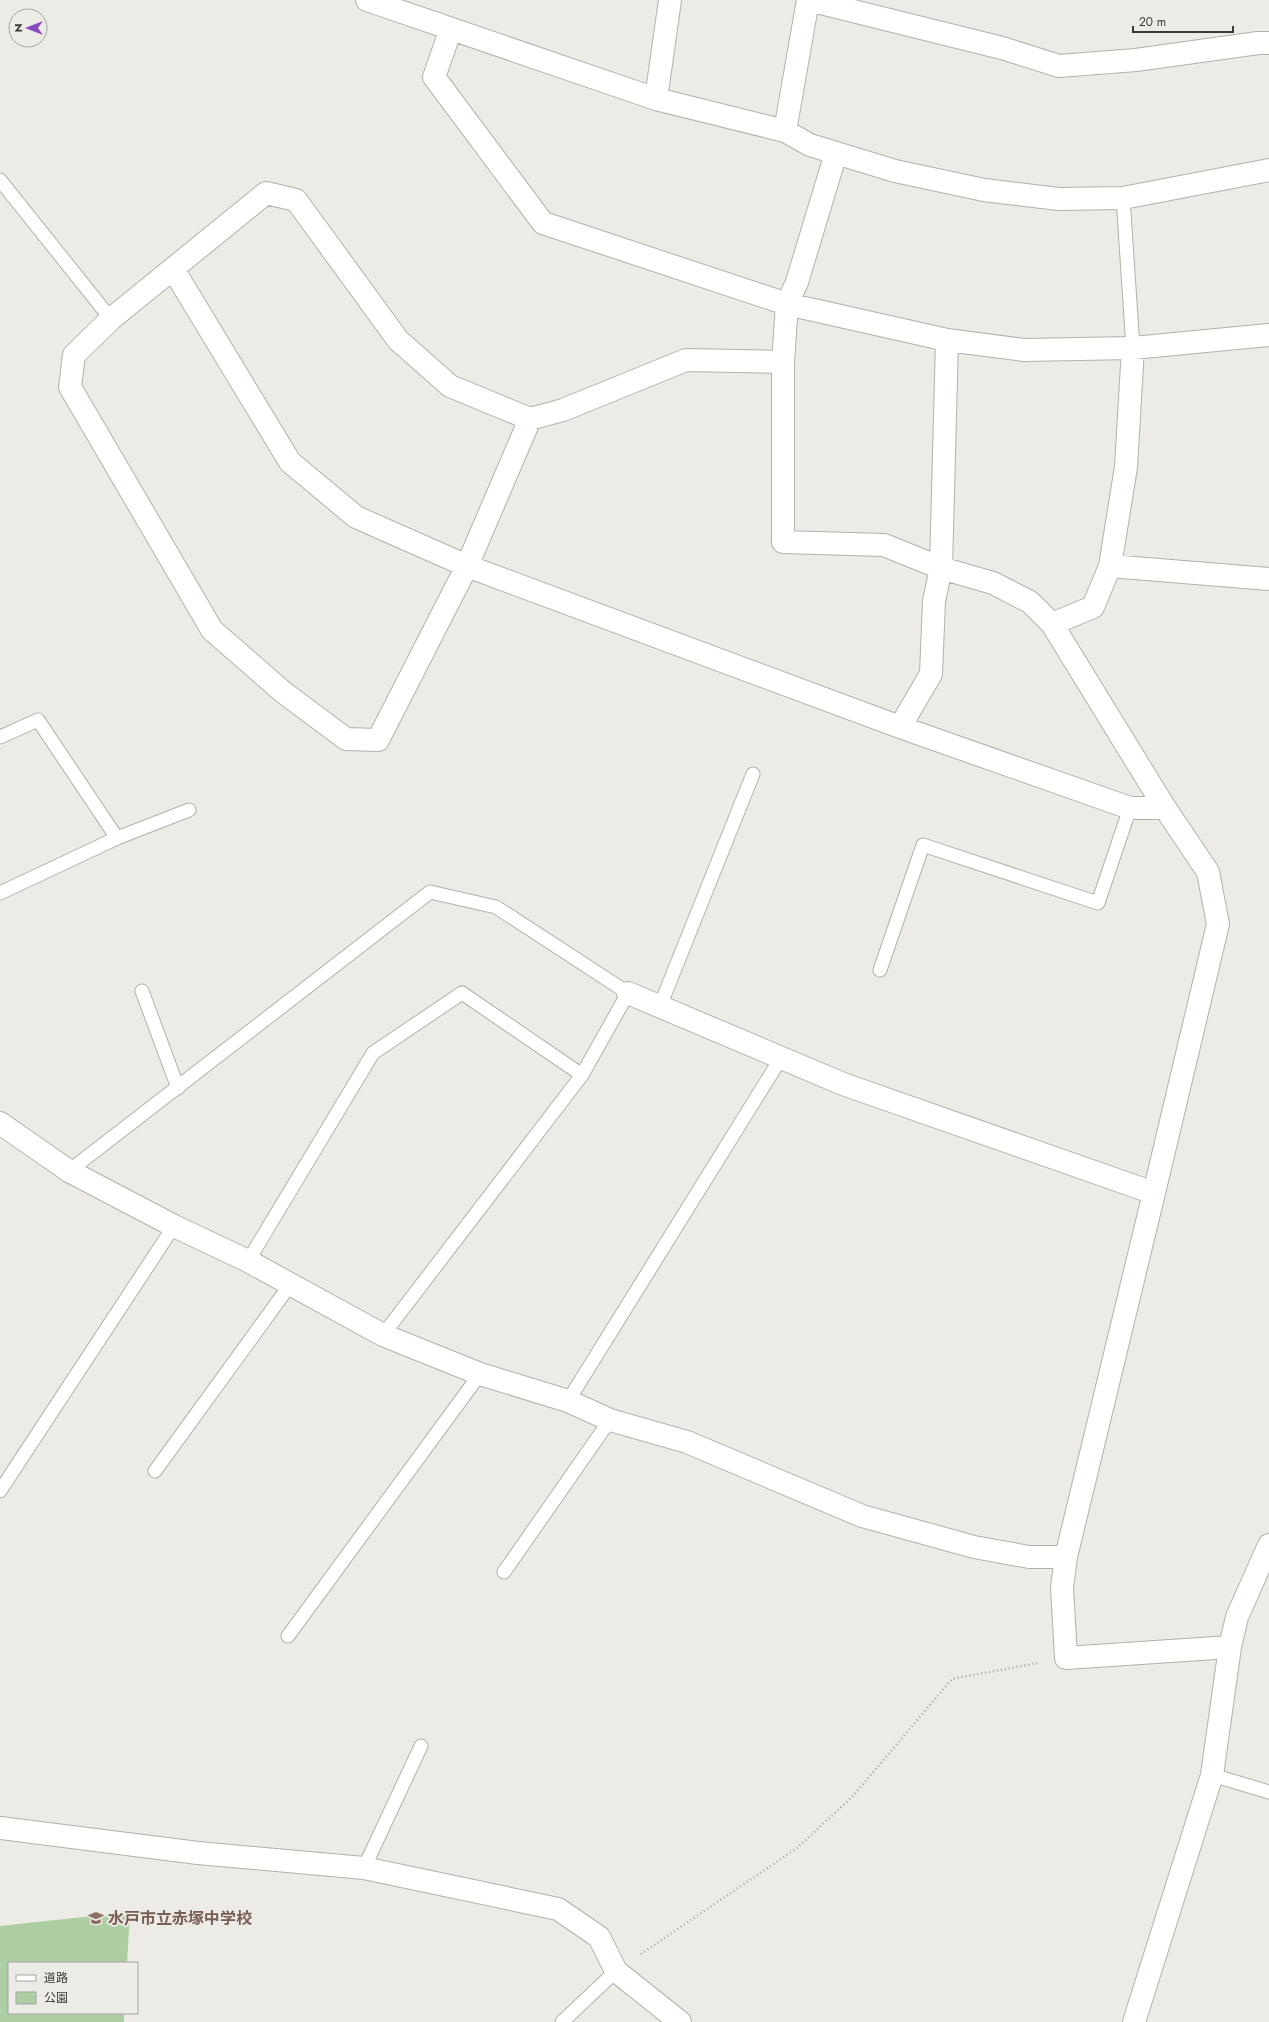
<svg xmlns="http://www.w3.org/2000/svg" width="1269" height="2022" font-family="Jost,'Noto Sans JP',sans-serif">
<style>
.green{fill:#adcda2}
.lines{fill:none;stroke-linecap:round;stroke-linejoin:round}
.service-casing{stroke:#b2b1ac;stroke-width:15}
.minor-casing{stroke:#b2b1ac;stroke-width:24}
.path{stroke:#a4a39f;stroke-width:2.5;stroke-dasharray:1 3;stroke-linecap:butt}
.service{stroke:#fff;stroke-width:13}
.minor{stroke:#fff;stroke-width:22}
.labels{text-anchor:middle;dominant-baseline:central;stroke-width:3.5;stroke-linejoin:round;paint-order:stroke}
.education-label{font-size:16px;font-weight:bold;fill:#785e54;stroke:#edebe6;text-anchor:start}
</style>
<rect width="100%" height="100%" fill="#edebe6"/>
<path class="green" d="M130,1912L127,1963H9V2013H124V2022H0V1926Z"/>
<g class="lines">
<g class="service-casing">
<path id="service" d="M0,180L111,319
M1123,198L1133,348
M0,737L38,720L117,838L189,810
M0,893L117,838
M880,970L923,845L1098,903L1130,808
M142,991L178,1088
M660,1006L753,774
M69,1171L430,892L496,907L628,993L582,1075
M248,1261L373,1053L462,993L582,1075L383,1335
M568,1401L781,1058
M155,1471L290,1285
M0,1491L174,1226
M504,1572L610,1420
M288,1636L480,1374
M1212,1775L1269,1792
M364,1868L421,1746
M562,2022L616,1971"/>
</g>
<g class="minor-casing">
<path id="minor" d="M367,0L656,99L785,131L810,145L895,171L984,190L1059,199L1123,198L1269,170
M809,0L1002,48L1059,66L1136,60L1258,43H1269
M451,29L434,77L543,223L787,304L947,340L1024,350L1133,348L1269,335
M656,99L670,0
M785,131L808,0
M836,153L797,282L787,304L783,362V542L884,545L941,568L993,583L1030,602L1052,624L1165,808L1208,872L1218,924L1154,1193
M173,269L290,462L356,517L467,566L900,727L1130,808H1165
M530,419L450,386L398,340L296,200L266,193L111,319L74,355L70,387L212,630L283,692L346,739L378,740L467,566L530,419L563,410L686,360L783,362
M1110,566L1269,579
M1052,624L1093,607L1110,566L1126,467L1133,348
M900,727L931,674L934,601L941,568L947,340
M628,993L843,1084L1154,1193L1066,1557
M0,1123L69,1171L174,1226L248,1261L383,1335L480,1374L568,1401L610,1420L687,1442L862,1516L974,1547L1029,1557H1066L1062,1587L1066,1658L1230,1647
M0,1828L198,1853L364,1868L558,1909L599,1937L616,1971L680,2022
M1134,2022L1212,1775L1230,1647L1237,1617L1269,1545"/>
</g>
<path class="path" d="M641,1954L797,1848L853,1796L952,1679L1038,1663"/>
<use href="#service" class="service"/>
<use href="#minor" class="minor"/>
</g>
<defs>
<g id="school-bare" transform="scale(1.2)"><path d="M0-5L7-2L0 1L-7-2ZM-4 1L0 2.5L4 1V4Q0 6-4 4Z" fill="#8d6e63" stroke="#edebe6" stroke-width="2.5" paint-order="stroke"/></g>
</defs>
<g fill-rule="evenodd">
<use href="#school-bare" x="96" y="1918"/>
</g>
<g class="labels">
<g class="education-label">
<text x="108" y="1918">水戸市立赤塚中学校</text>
</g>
</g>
<rect x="8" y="1962" width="130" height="52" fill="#edebe6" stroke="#a5a4a0"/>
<rect x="16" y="1975" width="20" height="6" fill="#ffffff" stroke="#a5a4a0"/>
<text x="44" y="1982" font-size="12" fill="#3a3937">道路</text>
<rect x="16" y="1992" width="20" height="12" fill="#adcda2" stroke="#a5a4a0"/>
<text x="44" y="2002" font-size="12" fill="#3a3937">公園</text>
<g transform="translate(28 28) rotate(270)"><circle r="19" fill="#edebe6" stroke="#a5a4a0"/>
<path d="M0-3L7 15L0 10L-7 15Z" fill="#8a4abf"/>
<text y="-6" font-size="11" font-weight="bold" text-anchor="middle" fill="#3a3937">N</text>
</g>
<path d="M1133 26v6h100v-6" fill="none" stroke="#3a3937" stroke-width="2"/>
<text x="1139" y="26" font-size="12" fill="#3a3937" stroke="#edebe6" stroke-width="3" paint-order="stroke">20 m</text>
</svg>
